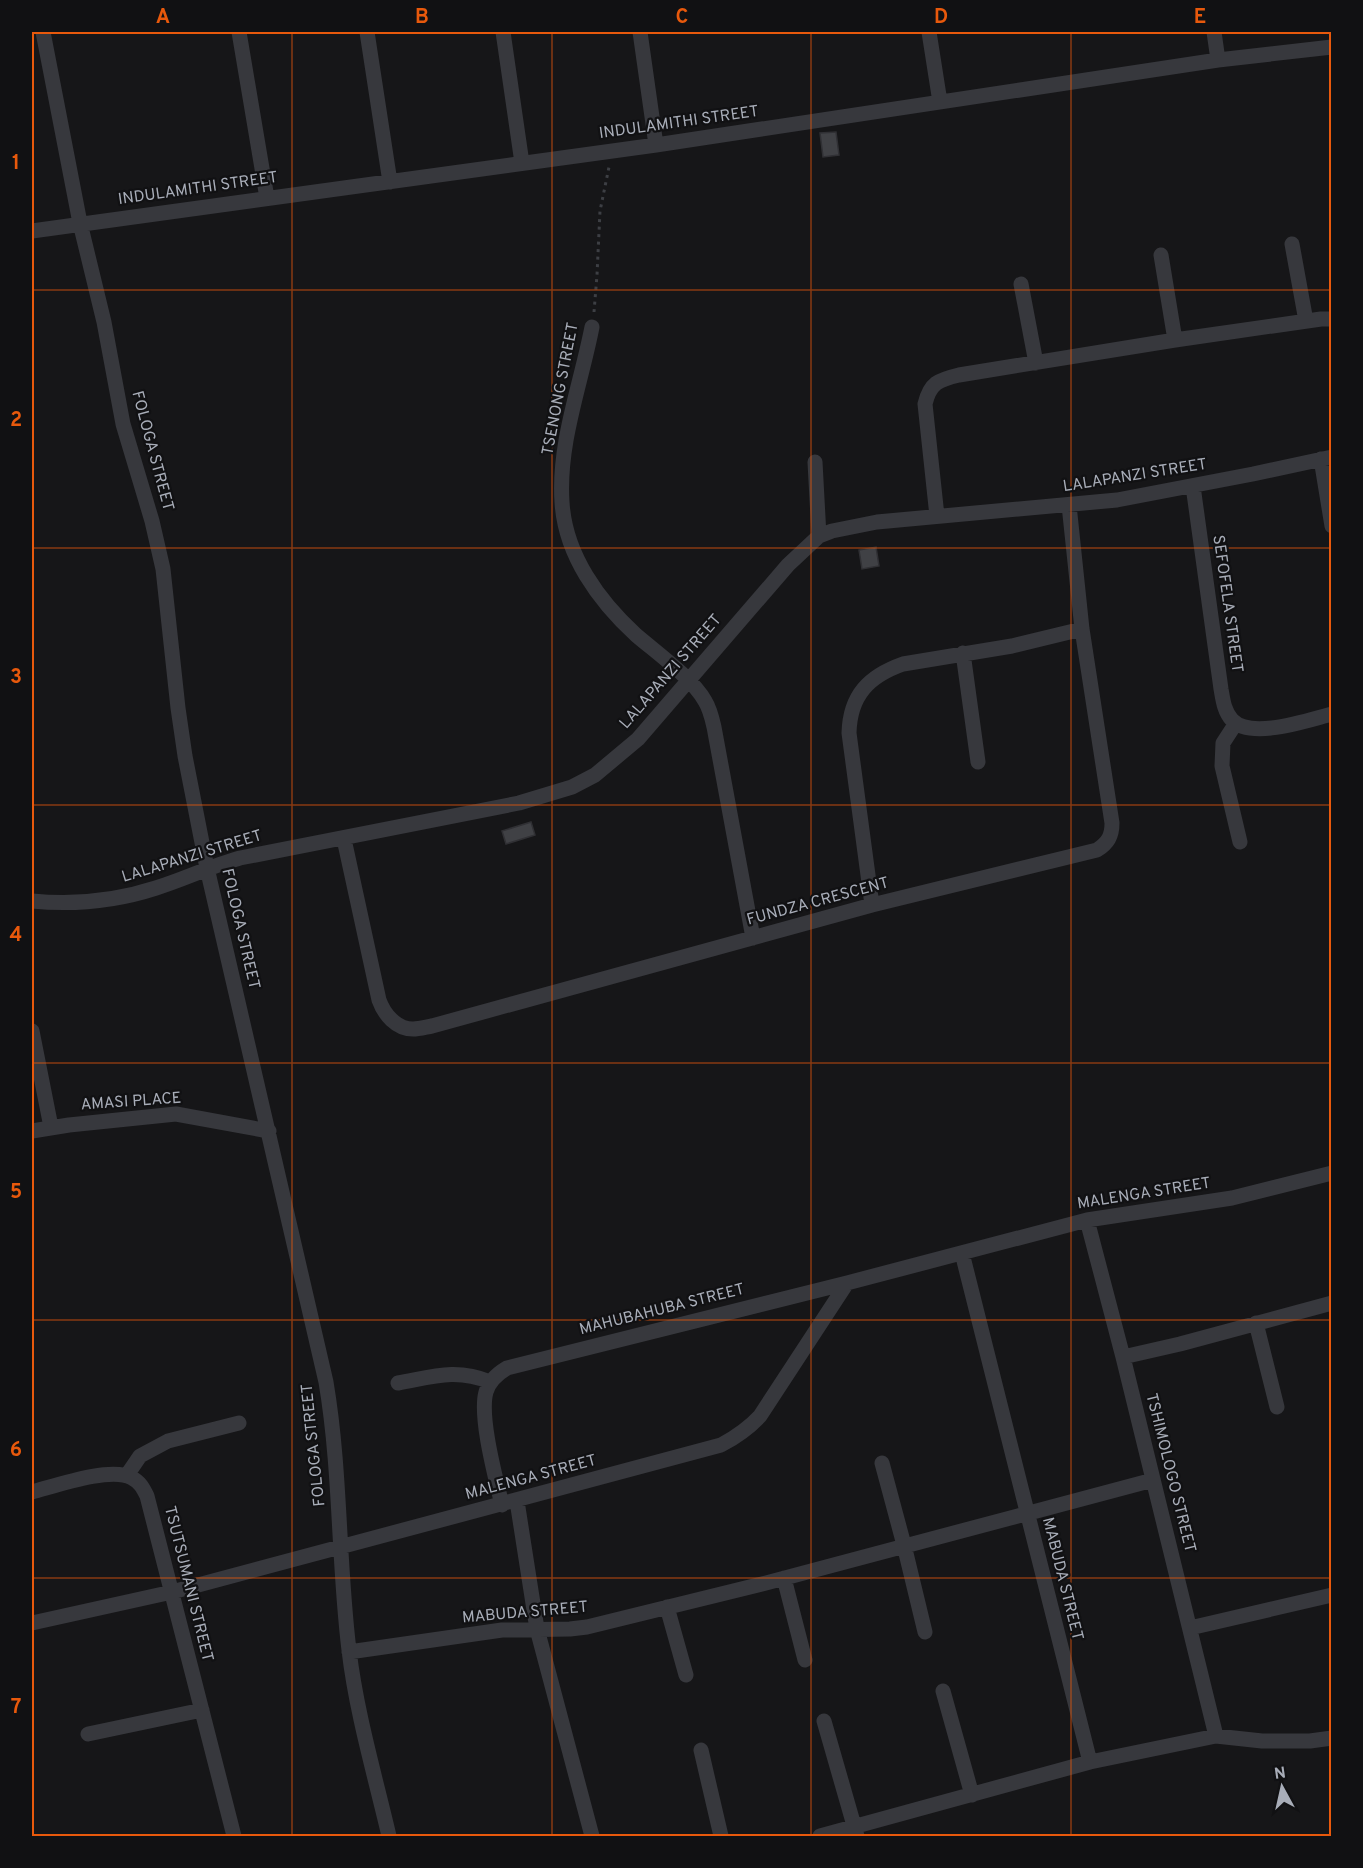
<svg xmlns="http://www.w3.org/2000/svg" width="1363" height="1868" font-family="Overpass,sans-serif">
<style>
.building{fill:#404145;stroke:#303034;stroke-width:1.5}
.lines{fill:none;stroke-linecap:round;stroke-linejoin:round}
.path{stroke:#3d3f44;stroke-width:3;stroke-dasharray:3 4.5;stroke-linecap:butt}
.street{stroke:#37383d;stroke-width:15}
.grid{fill:none;stroke:#e8590c;stroke-width:1.5;stroke-opacity:0.55}
.labels{text-anchor:middle;dominant-baseline:central;stroke-width:4.5;stroke-linejoin:round;paint-order:stroke}
.street-label{font-size:16px;fill:#a8adb8;stroke:#111113}
.neatline{fill:none;stroke:#e8590c;stroke-width:2}
.grid-label{font-size:20px;text-anchor:middle;font-weight:bold;fill:#e8590c}
</style>
<rect width="100%" height="100%" fill="#161618"/>
<path class="building" d="M836,132L839,155L823,157L820,133Z
M876,547L879,566L862,569L859,550Z
M531,822L535,835L506,844L502,831Z"/>
<g class="lines">
<path class="path" d="M594,312L597,275L600,211L609,167"/>
<path class="street" d="M43,32L80,223L104,322L123,424L152,521L163,569L178,708L185,756L207,868L326,1382C341,1471 338,1561 349,1650C356,1711 375,1776 389,1836
M239,32L267,198
M367,32L390,182
M503,32L522,163
M640,32L656,145
M929,32L940,102
M1214,32L1218,60
M32,231L656,145L1218,60L1332,47
M1292,244L1306,321
M1161,255L1175,340
M1021,284L1036,363
M592,327C581,384 558,443 562,502C565,555 599,601 636,635C657,653 692,678 705,701C710,709 712,718 714,727L753,938
M1321,459L1332,526
M815,462L819,536
M1193,486L1221,689C1223,700 1224,711 1232,720C1251,740 1308,720 1332,714
M937,516L925,404C930,383 938,380 959,375L1175,340L1321,319H1332
M963,653L978,762
M1236,723L1223,743L1222,766L1240,842
M344,839L379,1000C384,1014 396,1029 413,1029C419,1029 426,1027 432,1026L872,905L1097,850C1108,843 1112,836 1112,823L1082,629L1069,505
M32,901C73,905 116,901 156,888C185,879 211,866 240,858L519,803L572,787L595,775L638,739L788,565L819,536L832,531L877,522L1117,500L1253,474L1332,457
M872,905L849,733C850,695 869,676 903,664L1012,646L1082,629
M32,1031L51,1127
M32,1131L69,1125L176,1114L269,1131
M1087,1220L1123,1357L1216,1736
M962,1253L1090,1762
M1256,1323L1277,1407
M1123,1357L1180,1344L1332,1303
M398,1383C432,1377 456,1368 490,1382
M882,1463L904,1545L925,1632
M127,1475L140,1456L168,1441L239,1423
M32,1492C55,1486 111,1466 132,1478C140,1482 143,1488 147,1496L234,1836
M517,1501L537,1629L592,1836
M502,1505C496,1479 479,1417 486,1392C489,1381 497,1374 507,1368L847,1283L1087,1220L1232,1198L1332,1173
M784,1578L805,1660
M667,1607L686,1675
M32,1623L172,1592L721,1445C736,1437 748,1429 760,1416L847,1283
M1190,1628L1332,1595
M349,1652L502,1630L570,1629L587,1627L766,1583L1153,1480
M943,1691L972,1795
M824,1721L857,1836
M88,1734L202,1710
M701,1750L721,1836
M820,1836L1090,1762L1216,1736L1262,1741H1310L1332,1738"/>
</g>
<path class="grid" d="M292,32V1836M552,32V1836M811,32V1836M1071,32V1836M32,290H1332M32,548H1332M32,805H1332M32,1063H1332M32,1320H1332M32,1578H1332"/>
<g class="labels">
<g class="street-label">
<text transform="translate(679 123) rotate(-8)">INDULAMITHI STREET</text>
<text transform="translate(198 189) rotate(-8)">INDULAMITHI STREET</text>
<text transform="translate(561 389) rotate(-79)">TSENONG STREET</text>
<text transform="translate(152 451) rotate(75)">FOLOGA STREET</text>
<text transform="translate(1135 476) rotate(-9)">LALAPANZI STREET</text>
<text transform="translate(1227 604) rotate(82)">SEFOFELA STREET</text>
<text transform="translate(671 672) rotate(-49)">LALAPANZI STREET</text>
<text transform="translate(192 857) rotate(-17)">LALAPANZI STREET</text>
<text transform="translate(818 902) rotate(-15)">FUNDZA CRESCENT</text>
<text transform="translate(240 929) rotate(77)">FOLOGA STREET</text>
<text transform="translate(131 1102) rotate(-4)">AMASI PLACE</text>
<text transform="translate(1144 1194) rotate(-9)">MALENGA STREET</text>
<text transform="translate(662 1310) rotate(-14)">MAHUBAHUBA STREET</text>
<text transform="translate(314 1445) rotate(-96)">FOLOGA STREET</text>
<text transform="translate(1170 1473) rotate(76)">TSHIMOLOGO STREET</text>
<text transform="translate(531 1478) rotate(-15)">MALENGA STREET</text>
<text transform="translate(1062 1579) rotate(76)">MABUDA STREET</text>
<text transform="translate(188 1584) rotate(76)">TSUTSUMANI STREET</text>
<text transform="translate(525 1613) rotate(-5)">MABUDA STREET</text>
</g>
</g>
<rect width="1363" height="1868" fill="none" stroke="#111113" stroke-width="66"/>
<g transform="translate(1282 1787) rotate(352)" stroke="#111113" stroke-width="4.5" paint-order="stroke">
<path d="M0-4.5L10 22L0 15L-10 22Z" fill="#a8adb8"/>
<text y="-9" font-size="16" font-weight="bold" text-anchor="middle" fill="#a8adb8">N</text>
</g>
<rect x="33" y="33" width="1297" height="1802" class="neatline"/>
<g class="grid-label">
<text x="163" y="23">A</text>
<text x="422" y="23">B</text>
<text x="682" y="23">C</text>
<text x="941" y="23">D</text>
<text x="1200" y="23">E</text>
<text x="16" y="169">1</text>
<text x="16" y="426">2</text>
<text x="16" y="683">3</text>
<text x="16" y="941">4</text>
<text x="16" y="1198">5</text>
<text x="16" y="1456">6</text>
<text x="16" y="1713">7</text>
</g>
</svg>
